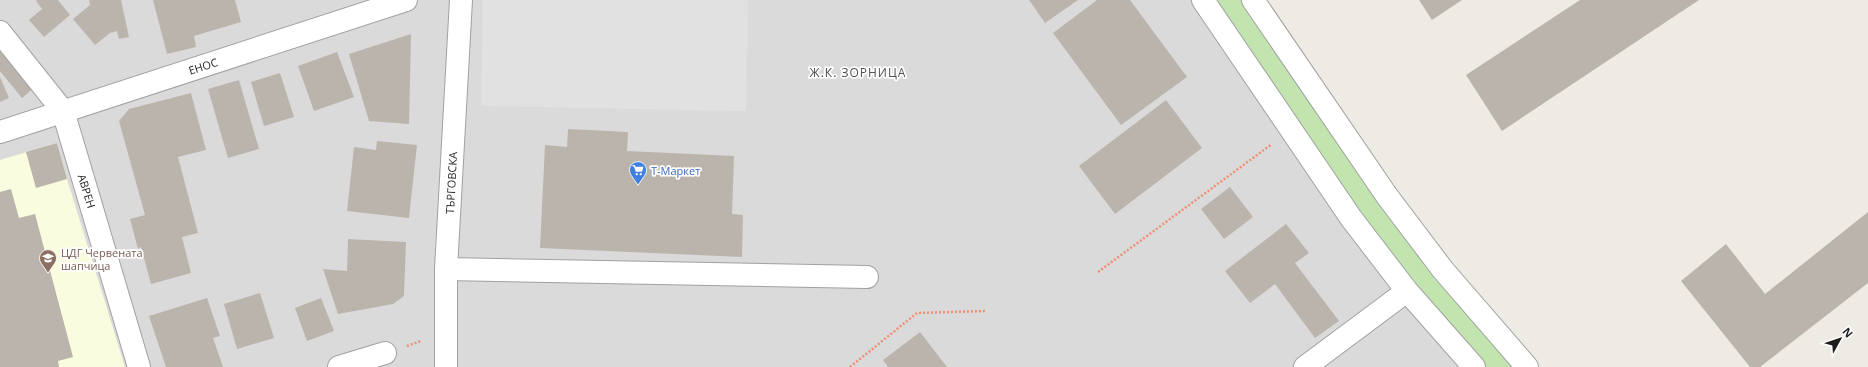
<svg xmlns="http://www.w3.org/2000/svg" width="1868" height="367" font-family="'Open Sans',sans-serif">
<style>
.residential{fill:#dbdada}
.education{fill:#f9fcde}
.grass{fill:#c2e4ae}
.parking{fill:#e1e1e1}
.building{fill:#bab4ad}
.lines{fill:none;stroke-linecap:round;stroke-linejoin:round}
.minor-casing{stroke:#a1a1a1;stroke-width:24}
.path{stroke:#ee8f75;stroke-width:2.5;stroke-dasharray:2 2;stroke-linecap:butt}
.minor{stroke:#fff;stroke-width:22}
.labels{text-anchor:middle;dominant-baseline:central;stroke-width:3.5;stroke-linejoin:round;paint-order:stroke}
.street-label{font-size:11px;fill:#1d1d1d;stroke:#fff}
.shop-label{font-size:11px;fill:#366cbe;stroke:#fff;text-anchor:start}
.education-label{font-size:11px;fill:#785e54;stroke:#fff;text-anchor:start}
.neighbourhood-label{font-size:12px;letter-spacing:1px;fill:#505050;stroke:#fff}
</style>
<rect width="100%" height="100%" fill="#eeebe4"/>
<path class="residential" d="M0,0H1203L1474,367H0Z"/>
<path class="education" d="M57,143L67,179L125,367H0V160Z"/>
<path class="grass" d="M1203,0H1253L1527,367H1474Z"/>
<path class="parking" d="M483,0H748L746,111L481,106Z"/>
<path class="building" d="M37,0H58L70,15L44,37L29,20L42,9L36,1Z
M89,0H121L129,37L119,39L117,31L110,33L95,45L73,19L90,5Z
M153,0H235L241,22L194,36L196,47L167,54Z
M1029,0H1078L1045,23Z
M1097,0H1130L1187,77L1121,125L1053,33Z
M1419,0H1462L1432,20Z
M1580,0H1699L1502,131L1466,75Z
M411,34L409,124L369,121L349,54Z
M0,48L36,86L22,98L0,71Z
M337,52L354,97L314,111L298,66Z
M280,73L294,117L264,126L251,82Z
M0,77L9,98L0,102Z
M239,80L259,149L228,158L208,89Z
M191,93L206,150L178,157L198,233L182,237L191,273L151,284L141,247L138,249L130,219L145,215L119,121L129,109Z
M1166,100L1202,148L1115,214L1079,166Z
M568,129L628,132L627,151L734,156L732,214L743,215L742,257L540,248L545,145L567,147Z
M377,141L417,145L409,218L347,211L354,147L376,150Z
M57,143L67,179L36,188L26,152Z
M1230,187L1253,217L1224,239L1201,209Z
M11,189L19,218L35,214L73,357L58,361L59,367H0V192Z
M1868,212V283L1760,367H1750L1681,281L1726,244L1765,294Z
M1286,224L1309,253L1295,263L1339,321L1315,338L1275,284L1250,303L1225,271Z
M348,239L406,242L404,296L393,304L338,314L323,269L347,271Z
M260,293L274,338L237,349L224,304Z
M207,298L220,336L213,338L223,367H166L149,316Z
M321,298L334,331L307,341L295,308Z
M920,332L947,367H888L883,360Z"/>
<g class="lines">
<g class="minor-casing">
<path id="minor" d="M1203,0L1351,218L1407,291L1474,367
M1253,0L1387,196L1443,270L1527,367
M0,32L63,111L139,367
M0,132L406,0
M446,269L867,277
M339,367L385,353
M446,367V269L461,0
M1305,367L1407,291"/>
</g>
<path class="path" d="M1098,272L1272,144
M407,346L421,341
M850,367L917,313L986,311"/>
<use href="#minor" class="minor"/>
</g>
<defs>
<g id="supermarket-pin" transform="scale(0.9)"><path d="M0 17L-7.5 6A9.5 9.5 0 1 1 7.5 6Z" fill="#3f7fe0" stroke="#fff"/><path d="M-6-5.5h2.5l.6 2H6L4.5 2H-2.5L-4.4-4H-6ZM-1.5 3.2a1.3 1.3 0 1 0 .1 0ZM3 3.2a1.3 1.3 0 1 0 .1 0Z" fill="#fff"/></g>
<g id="school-pin" transform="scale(0.9)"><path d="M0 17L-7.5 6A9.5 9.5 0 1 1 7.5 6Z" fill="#8d6e63" stroke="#fff"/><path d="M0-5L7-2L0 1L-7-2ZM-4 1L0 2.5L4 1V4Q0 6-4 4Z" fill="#fff"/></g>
</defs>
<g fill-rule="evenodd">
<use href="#supermarket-pin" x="638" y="170"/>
<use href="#school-pin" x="48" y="258"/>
</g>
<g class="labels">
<g class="street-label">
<text transform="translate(203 66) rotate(-18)">ЕНОС</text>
<text transform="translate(451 183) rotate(-87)">ТЪРГОВСКА</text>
<text transform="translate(87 191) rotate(73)">АВРЕН</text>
</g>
<g class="shop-label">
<text x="651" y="170">Т-Маркет</text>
</g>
<g class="education-label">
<text x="61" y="252">ЦДГ Червената<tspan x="61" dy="13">шапчица</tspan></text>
</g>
<g class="neighbourhood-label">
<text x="858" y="72">Ж.К. ЗОРНИЦА</text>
</g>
</g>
<g transform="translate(1840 339) rotate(50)" stroke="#ffffff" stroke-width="3" paint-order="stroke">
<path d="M0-3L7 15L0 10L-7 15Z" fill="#1d1d1d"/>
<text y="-6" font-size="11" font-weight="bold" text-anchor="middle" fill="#1d1d1d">N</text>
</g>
</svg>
